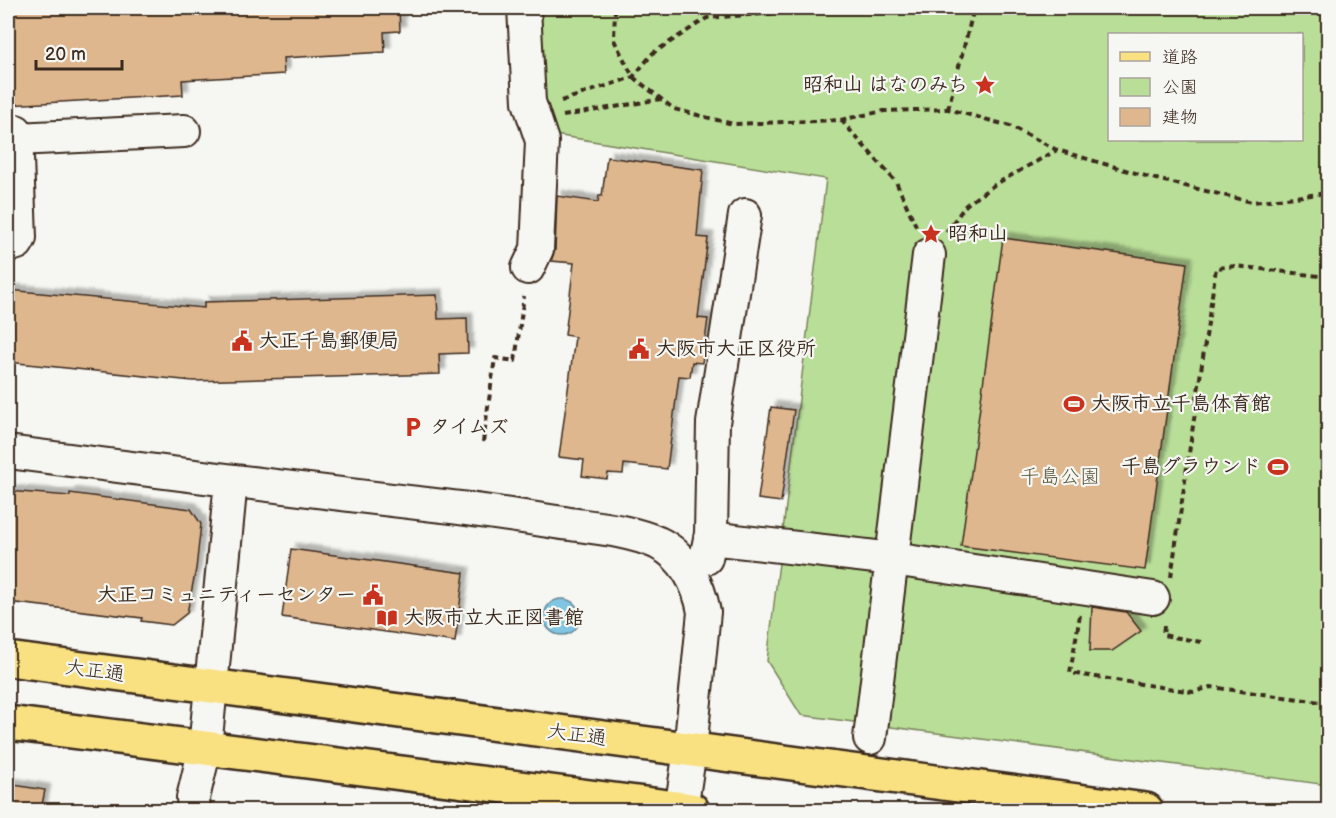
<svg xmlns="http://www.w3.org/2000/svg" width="1336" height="818" font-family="'Balsamiq Sans','Klee One',sans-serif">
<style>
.green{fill:#b9de98;stroke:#7a845b;stroke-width:1.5;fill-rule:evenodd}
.water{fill:#81c5e2;stroke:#658794;stroke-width:1.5}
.building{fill:#deb78f;stroke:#3b2a1e;stroke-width:1.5;filter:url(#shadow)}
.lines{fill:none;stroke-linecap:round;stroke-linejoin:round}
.minor-casing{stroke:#3b2a1e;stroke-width:36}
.major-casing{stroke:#3b2a1e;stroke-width:38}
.path{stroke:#3b2a1e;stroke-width:4;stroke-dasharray:6 4.5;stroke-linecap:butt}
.minor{stroke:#f6f6f2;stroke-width:32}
.major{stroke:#f9e181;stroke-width:33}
.labels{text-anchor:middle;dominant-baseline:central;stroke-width:4.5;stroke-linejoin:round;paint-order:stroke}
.poi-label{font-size:20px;font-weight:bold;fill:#3b2a1e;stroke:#f6f6f2;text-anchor:start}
.park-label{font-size:20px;fill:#5a573c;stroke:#f6f6f2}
.street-label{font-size:20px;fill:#3b2a1e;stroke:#f6f6f2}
</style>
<defs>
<filter id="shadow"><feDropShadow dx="5.5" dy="-5.5" stdDeviation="1.5" flood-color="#0004"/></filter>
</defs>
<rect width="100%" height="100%" fill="#f6f6f2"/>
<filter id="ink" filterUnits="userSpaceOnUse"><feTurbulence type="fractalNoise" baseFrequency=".0167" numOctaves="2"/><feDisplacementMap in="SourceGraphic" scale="12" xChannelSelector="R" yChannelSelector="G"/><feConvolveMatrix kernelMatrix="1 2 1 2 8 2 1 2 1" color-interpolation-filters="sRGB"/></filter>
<g filter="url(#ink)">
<path class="green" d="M540,8H1328V785L801,715L767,661L826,179L543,133ZM1110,34H1302V140H1110Z"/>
<path class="water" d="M544 617a18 18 0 1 1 36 0a18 18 0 1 1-36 0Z"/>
<path class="building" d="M8,8H399L400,31L384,32L385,52L283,58L284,74L182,80L183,95L8,105Z
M607,157L703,170L697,237L708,238L698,318L708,319L702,363L692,362L690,377L679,376L667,469L624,464L623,474L608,473L607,479L582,476L584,460L559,457L575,337L565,335L574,263L551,261L555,250L557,196L598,202L599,196H602Z
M1003,238L1187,263L1145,570L961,546Z
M8,290L204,308V302L437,295L438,319L467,318L468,353L439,354L440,374L193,381L8,362Z
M771,407L794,410L781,502L758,499Z
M8,491L70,496V493L191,509L201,524L196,569L187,613L172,625L141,621L142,618L8,602Z
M291,549L464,573L455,642L282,617Z
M1092,607L1126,612L1141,631L1112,651H1090Z
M8,784L45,790L41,810H8Z"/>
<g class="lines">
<g class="minor-casing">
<path id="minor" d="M524,8L529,102L542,141L537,249L528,268
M8,132L16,131L20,238L17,243L8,246
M16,139L184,131
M8,452C147,470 286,488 426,504C474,509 522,517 570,524C599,528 631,531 658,543C685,556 699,585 704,612L690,750L681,810
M710,538L893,559L1153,598
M706,558L711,534L713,423L745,215
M870,738L929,255
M194,810L193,798L205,748L231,481"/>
</g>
<g class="major-casing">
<path id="major" d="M8,659L1146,810
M8,723L692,810"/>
</g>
<path class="path" d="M615,8L614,40L633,77L674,109L733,124L840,120L884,111L948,109L1010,126L1057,150L1156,179L1252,202L1328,193
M561,101L633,77L653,53L707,18L804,11L809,8
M948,109L974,8
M563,116L661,99
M841,120L896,182L917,228
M946,232L966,205L994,185L1057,150
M483,442L495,358L515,361L524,296
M1171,577L1216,268L1236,266L1328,277
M1080,615L1070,673L1193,692L1211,687L1328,703
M1164,626L1163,635L1201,642"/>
<use href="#minor" class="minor"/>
<use href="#major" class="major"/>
</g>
</g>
<defs>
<g id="sight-bare" transform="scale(1.62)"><path d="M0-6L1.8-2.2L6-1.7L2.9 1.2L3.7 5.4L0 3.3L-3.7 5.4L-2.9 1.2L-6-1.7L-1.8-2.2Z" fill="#c8321e" stroke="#f6f6f2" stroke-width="2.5" paint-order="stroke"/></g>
<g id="civic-bare" transform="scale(1.62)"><path d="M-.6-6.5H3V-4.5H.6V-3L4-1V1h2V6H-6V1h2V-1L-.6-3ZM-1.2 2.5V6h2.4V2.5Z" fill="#c8321e" stroke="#f6f6f2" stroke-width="2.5" paint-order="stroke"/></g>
<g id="stadium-bare" transform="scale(1.62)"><path d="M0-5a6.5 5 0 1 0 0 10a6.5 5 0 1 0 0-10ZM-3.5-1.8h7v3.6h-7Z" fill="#c8321e" stroke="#f6f6f2" stroke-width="2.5" paint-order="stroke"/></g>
<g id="parking-bare" transform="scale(1.62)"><path d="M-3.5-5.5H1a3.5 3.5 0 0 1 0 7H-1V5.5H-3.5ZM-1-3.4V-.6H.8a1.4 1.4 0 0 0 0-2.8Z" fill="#c8321e" stroke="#f6f6f2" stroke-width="2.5" paint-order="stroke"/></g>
<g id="library-bare" transform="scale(1.62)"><path d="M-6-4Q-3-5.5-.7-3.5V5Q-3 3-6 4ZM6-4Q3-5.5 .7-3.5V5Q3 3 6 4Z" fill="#c8321e" stroke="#f6f6f2" stroke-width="2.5" paint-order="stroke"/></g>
</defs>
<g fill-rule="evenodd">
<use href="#sight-bare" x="985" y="85"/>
<use href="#sight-bare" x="931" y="234"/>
<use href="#civic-bare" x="242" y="341"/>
<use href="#civic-bare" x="639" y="349"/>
<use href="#stadium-bare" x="1074" y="404"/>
<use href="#parking-bare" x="413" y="427"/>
<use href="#stadium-bare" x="1278" y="467"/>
<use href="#civic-bare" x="373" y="595"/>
<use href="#library-bare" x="387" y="618"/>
</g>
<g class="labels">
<g class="poi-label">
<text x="968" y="85" text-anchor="end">昭和山 はなのみち</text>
<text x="948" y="234">昭和山</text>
<text x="259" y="341">大正千島郵便局</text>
<text x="656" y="349">大阪市大正区役所</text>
<text x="1091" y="404">大阪市立千島体育館</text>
<text x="430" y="427">タイムズ</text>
<text x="1261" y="467" text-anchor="end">千島グラウンド</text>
<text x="356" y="595" text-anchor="end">大正コミュニティーセンター</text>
<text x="404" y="618">大阪市立大正図書館</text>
</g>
<g class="park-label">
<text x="1060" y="477">千島公園</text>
</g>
<g class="street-label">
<text transform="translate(95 671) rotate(8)">大正通</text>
<text transform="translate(577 735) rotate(8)">大正通</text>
</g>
</g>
<rect width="1336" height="818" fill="none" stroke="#f6f6f2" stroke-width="30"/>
<rect x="15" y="15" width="1306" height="788" fill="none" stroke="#3b2a1e" stroke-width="2" filter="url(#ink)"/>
<rect x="1108" y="33" width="195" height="108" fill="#f6f6f2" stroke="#aba49d" stroke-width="1.5"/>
<rect x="1120" y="52" width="30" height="9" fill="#f9e181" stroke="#aba49d" stroke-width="1.5"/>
<text x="1162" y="63" font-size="18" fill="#3b2a1e">道路</text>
<rect x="1120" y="78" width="30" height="18" fill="#b9de98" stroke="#aba49d" stroke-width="1.5"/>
<text x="1162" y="93" font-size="18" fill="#3b2a1e">公園</text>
<rect x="1120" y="108" width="30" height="18" fill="#deb78f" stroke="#aba49d" stroke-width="1.5"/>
<text x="1162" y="123" font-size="18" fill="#3b2a1e">建物</text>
<path d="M36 60v9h86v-9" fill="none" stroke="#3b2a1e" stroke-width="3"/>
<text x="45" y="60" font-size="18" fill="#3b2a1e" stroke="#f6f6f2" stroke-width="4.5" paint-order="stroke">20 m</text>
</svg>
